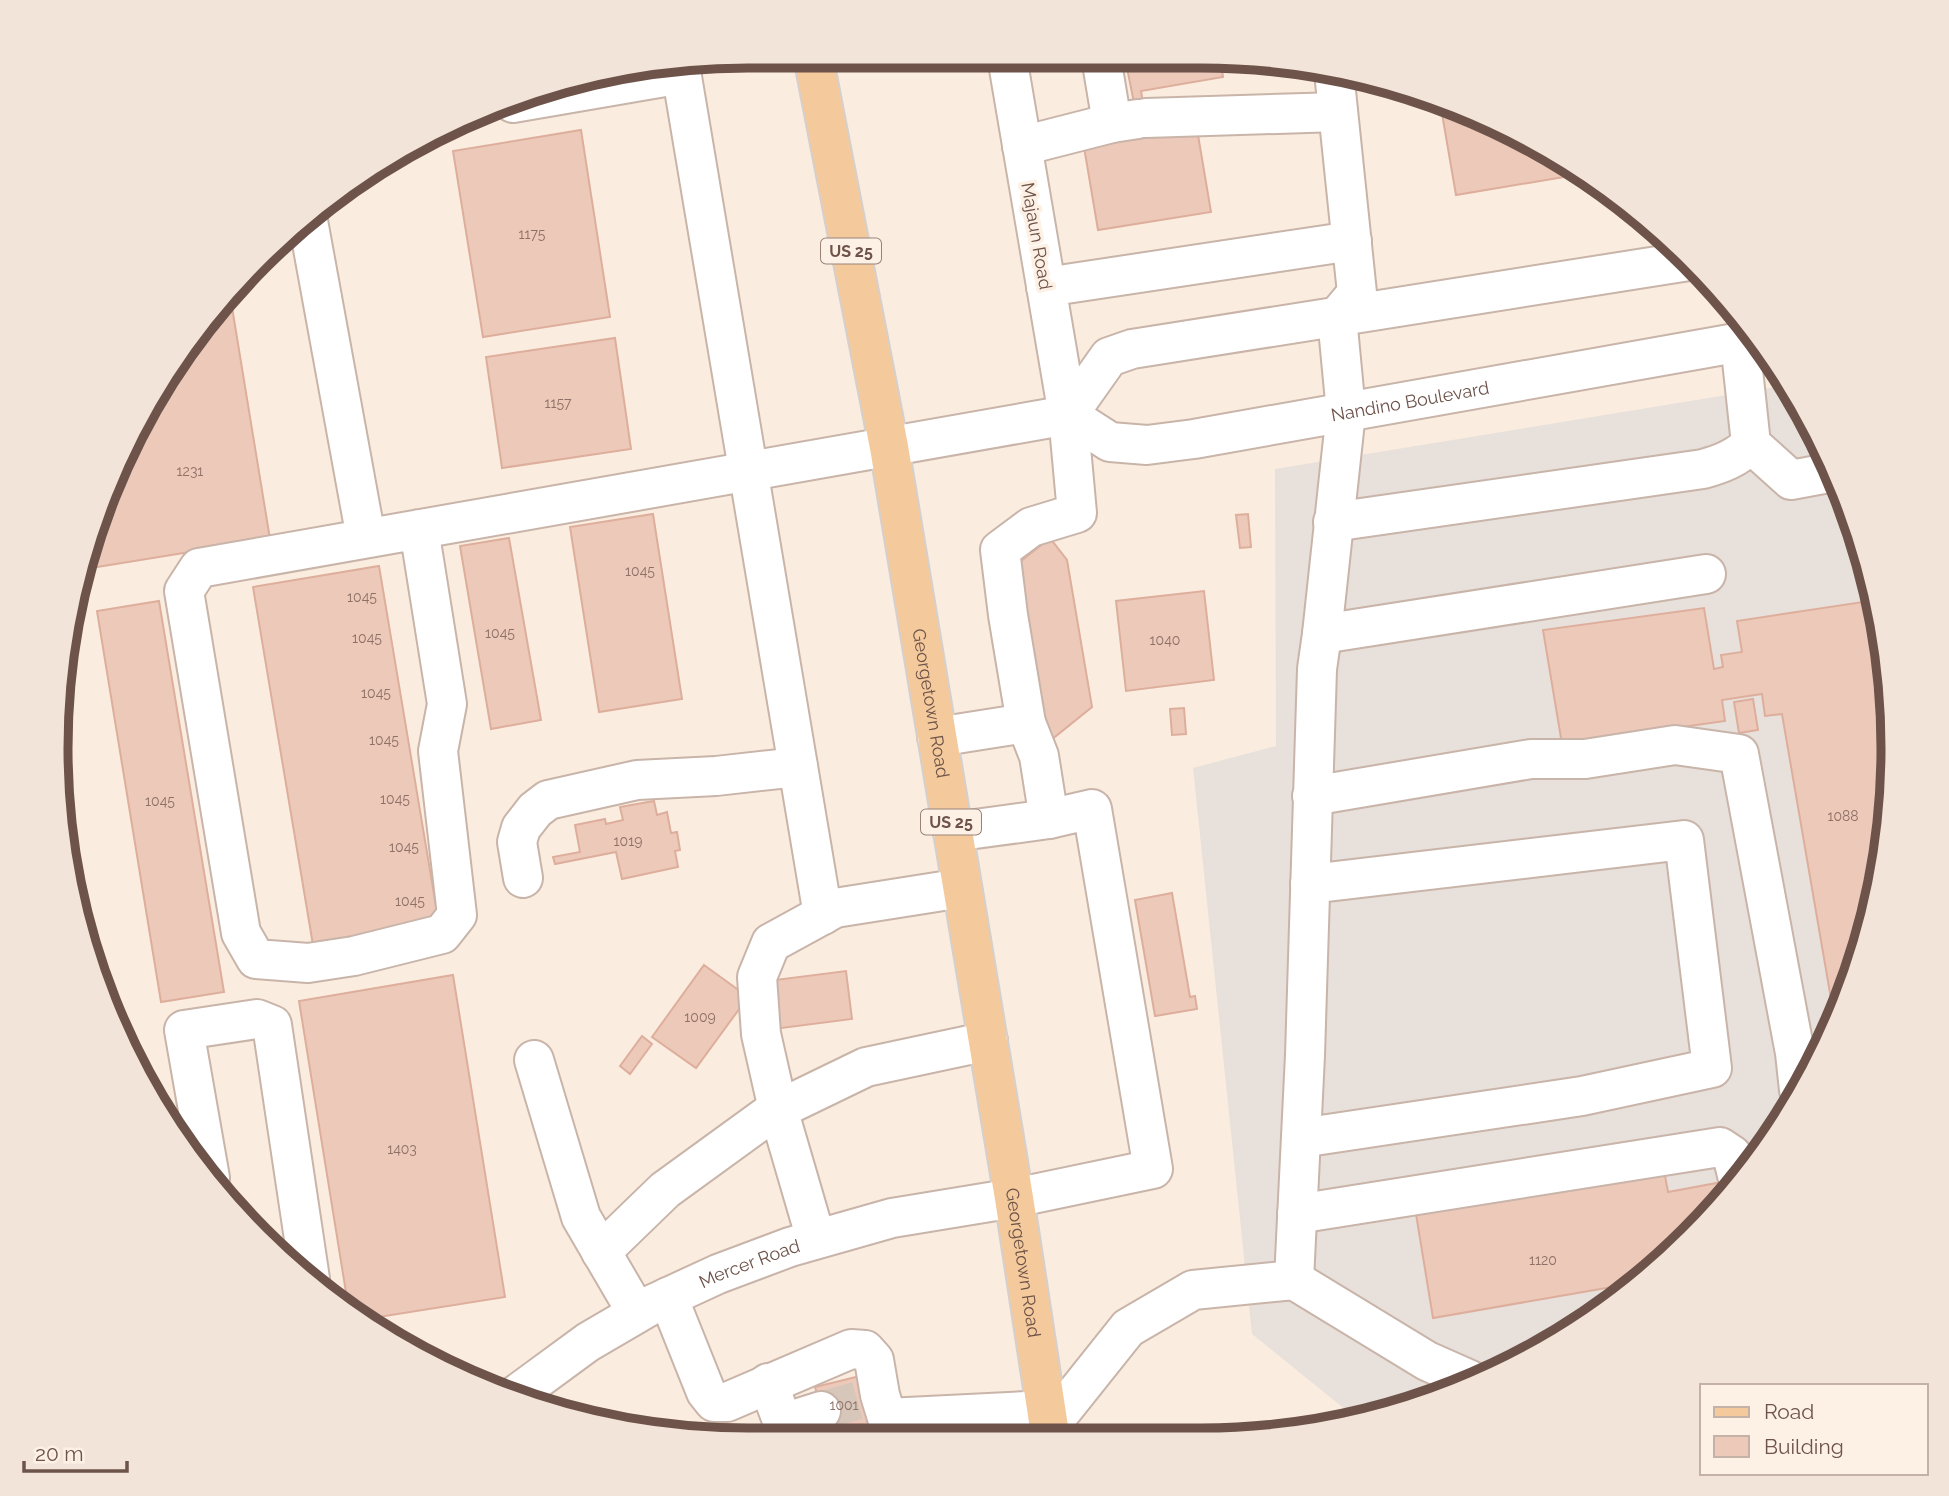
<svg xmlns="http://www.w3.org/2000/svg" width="1949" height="1496" font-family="Raleway,sans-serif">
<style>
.industrial{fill:#e8e0db}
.building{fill:#edc9ba;stroke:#deae9c;stroke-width:2}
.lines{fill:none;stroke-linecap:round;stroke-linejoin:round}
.minor-tunnel{stroke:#d7c6ba;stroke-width:38;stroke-dasharray:38 19;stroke-linecap:butt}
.minor-casing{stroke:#c9b4a9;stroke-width:42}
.major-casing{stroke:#d6cfcc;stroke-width:42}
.minor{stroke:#fff;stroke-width:38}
.major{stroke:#f4ca9c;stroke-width:38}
.labels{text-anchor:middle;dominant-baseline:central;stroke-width:7;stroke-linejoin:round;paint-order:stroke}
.number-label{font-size:14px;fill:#8e7066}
.shield{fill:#fdf1e5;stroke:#998278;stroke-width:2}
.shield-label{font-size:16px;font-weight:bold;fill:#6e534a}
.street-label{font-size:18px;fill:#6e534a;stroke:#fdf1e5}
.rim{fill:none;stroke:#6e534a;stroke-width:9}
</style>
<rect width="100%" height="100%" fill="#faede0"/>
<path class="industrial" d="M1788,385L1840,484L1880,613L1893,748L1880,883L1840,1013L1776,1133L1690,1238L1585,1324L1424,1403L1357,1419L1252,1334L1193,768L1276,746L1275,469Z"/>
<path class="building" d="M1220,57L1223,77L1141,91L1149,137L1197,129L1211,212L1098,230L1084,147L1141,138L1125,58Z
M1440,102L1507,128L1582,174L1456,195Z
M581,130L610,317L483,337L453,151Z
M230,295L270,539L79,570L149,402Z
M615,338L631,449L502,468L486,357Z
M653,514L682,699L599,712L570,527Z
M1248,514L1251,547L1240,548L1236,515Z
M509,538L541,720L491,729L460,546Z
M1050,538L1067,560L1092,707L1051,740L1031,717L1007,572Z
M379,566L439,924L313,945L253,587Z
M1204,591L1214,680L1126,691L1116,601Z
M1876,600L1880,613L1893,748L1880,883L1840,1013L1835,1022L1782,714L1765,716L1762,694L1722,700L1725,721L1562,744L1543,630L1704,608L1714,669L1723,667L1721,655L1742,652L1737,621Z
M159,601L224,992L161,1002L97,611Z
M1753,699L1758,730L1739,733L1734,702Z
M1184,708L1186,734L1172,735L1170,709Z
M654,801L657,815L667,812L671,833L677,832L680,850L675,851L678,867L622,879L616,852L555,864L553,857L580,852L575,825L605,819L606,824L623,820L620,807Z
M1172,893L1190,997L1195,996L1197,1009L1155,1016L1135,900Z
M704,965L748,997L696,1068L652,1037Z
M846,971L852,1019L774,1029L767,981Z
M453,975L505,1297L360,1320L349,1311L299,1001Z
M642,1036L652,1044L630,1074L620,1066Z
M1663,1165L1668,1192L1733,1180L1734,1184L1690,1238L1635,1283L1433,1318L1416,1214Z
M860,1376L875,1434H828L815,1387Z"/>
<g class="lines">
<path class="minor-tunnel" d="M821,1411L866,1398"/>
<g class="minor-casing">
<g id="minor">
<path d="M1101,57L1112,123"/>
<path d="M680,65L823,915"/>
<path d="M513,103L682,74"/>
<path d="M1146,118L1338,112"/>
<path d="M1022,146L1112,123L1138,119"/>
<path d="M308,221L366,538"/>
<path d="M1046,287L1352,241"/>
<path d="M1740,342L1751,444L1791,480L1834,472"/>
<path d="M1068,415L1109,357L1132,349L1689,261"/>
<path d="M1333,522L1703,469C1721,464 1737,458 1751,444"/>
<path id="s1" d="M419,529L447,704L438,751L457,915L442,934L354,956L308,963L256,959L241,933L184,591L199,568L1068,415L1110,442L1147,445L1194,439L1758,339"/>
<path d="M1322,634L1706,574"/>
<path d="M937,737L1026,723"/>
<path d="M1312,796L1531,759H1585L1675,745L1739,754L1795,1053L1799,1090"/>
<path d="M953,832L1049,819"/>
<path d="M523,878L517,842L521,828L535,810L548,800L637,780L716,776L798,767"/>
<path d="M534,1060L581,1217L637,1313"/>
<path d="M1301,1138L1582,1096L1712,1068L1684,840L1310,884"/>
<path d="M210,1178L184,1030L257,1019L272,1025L310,1279"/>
<path d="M1297,1214L1720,1147L1732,1155L1738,1179"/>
<path d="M816,1239L778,1109L761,1034L757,977L771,943L835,908L962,888"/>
<path d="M601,1252L665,1190L771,1113L866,1067L988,1041"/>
<path d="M1294,1280L1305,1055L1317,669L1322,634L1346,412L1337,317L1357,293L1334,72"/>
<path d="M668,1297L706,1392L714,1402H727L851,1349L865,1350L874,1360L880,1395L887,1418L1046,1410"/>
<path d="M768,1383L787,1434"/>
<path id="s2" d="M513,1397L588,1342L653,1304L718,1274L790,1247L892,1218L1014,1198L1153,1169L1092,809L1049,819L1039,756L1026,723L1008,615L1000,550L1031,527L1077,513L1068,415L1007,57"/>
<path d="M783,1423L821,1411"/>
<path d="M1049,1427L1128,1328L1193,1290L1294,1280L1427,1361L1470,1380"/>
</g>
</g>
<g class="major-casing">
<g id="major">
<path id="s3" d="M813,56L889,447L1014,1198L1050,1434"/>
</g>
</g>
<use href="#minor" class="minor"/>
<use href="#major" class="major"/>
</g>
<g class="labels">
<g class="number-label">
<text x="532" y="234">1175</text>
<text x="558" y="403">1157</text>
<text x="190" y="471">1231</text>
<text x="640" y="571">1045</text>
<text x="362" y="597">1045</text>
<text x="500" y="633">1045</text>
<text x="367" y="638">1045</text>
<text x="1165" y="640">1040</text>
<text x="376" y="693">1045</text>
<text x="384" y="740">1045</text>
<text x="395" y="799">1045</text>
<text x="160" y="801">1045</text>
<text x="1843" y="816">1088</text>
<text x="628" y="841">1019</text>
<text x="404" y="847">1045</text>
<text x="410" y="901">1045</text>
<text x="700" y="1017">1009</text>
<text x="402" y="1149">1403</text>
<text x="1543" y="1260">1120</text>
<text x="844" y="1405">1001</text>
</g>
<g class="shield">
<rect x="821" y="238.5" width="60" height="25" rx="5"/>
<rect x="921" y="809.5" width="60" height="25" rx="5"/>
</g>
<g class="shield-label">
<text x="851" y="251">US 25</text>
<text x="951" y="822">US 25</text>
</g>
<g class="street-label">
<text transform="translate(1037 236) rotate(80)">Majaun Road</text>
<text stroke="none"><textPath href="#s1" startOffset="2244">Nandino Boulevard</textPath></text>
<text stroke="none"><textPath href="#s3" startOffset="658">Georgetown Road</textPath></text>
<text stroke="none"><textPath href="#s3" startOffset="1225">Georgetown Road</textPath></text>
<text stroke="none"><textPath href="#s2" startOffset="273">Mercer Road</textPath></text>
</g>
</g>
<path d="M0 0H1949V1496H0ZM748 68H1201A680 680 0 0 1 1881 748V748A680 680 0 0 1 1201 1428H748A680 680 0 0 1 68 748V748A680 680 0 0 1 748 68Z" fill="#f2e4d9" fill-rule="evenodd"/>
<path class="rim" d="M748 68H1201A680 680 0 0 1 1881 748V748A680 680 0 0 1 1201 1428H748A680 680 0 0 1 68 748V748A680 680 0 0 1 748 68Z"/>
<rect x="1700" y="1384" width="228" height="91" fill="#fdf1e5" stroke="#c4b2a7" stroke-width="2"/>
<rect x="1714" y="1407" width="35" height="10" fill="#f4ca9c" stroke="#c4b2a7" stroke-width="2"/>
<text x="1764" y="1419" font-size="21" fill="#6e534a">Road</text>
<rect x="1714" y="1436" width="35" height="21" fill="#edc9ba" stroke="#c4b2a7" stroke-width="2"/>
<text x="1764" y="1454" font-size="21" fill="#6e534a">Building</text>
<path d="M24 1461v10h103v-10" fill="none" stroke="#6e534a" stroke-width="3.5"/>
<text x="35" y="1461" font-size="21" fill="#6e534a" stroke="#fdf1e5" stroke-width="5" paint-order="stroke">20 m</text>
</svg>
